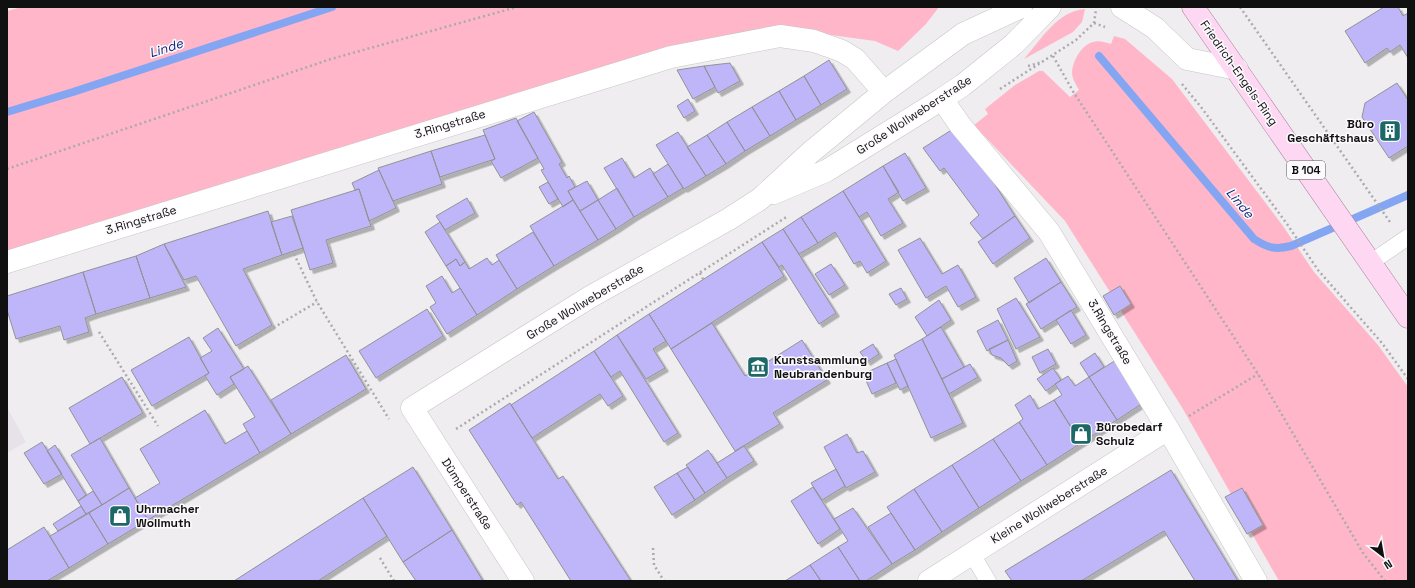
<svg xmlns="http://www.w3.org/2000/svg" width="1415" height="588" font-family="'Space Grotesk',sans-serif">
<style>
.built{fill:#e7e1ea}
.green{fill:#ffb6c9}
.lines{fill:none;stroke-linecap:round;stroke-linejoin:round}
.stream{stroke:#84a6f2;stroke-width:8}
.building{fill:#beb6f9;stroke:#929295;filter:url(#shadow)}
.lane-casing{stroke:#c7c5c8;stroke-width:17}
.street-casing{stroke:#c7c5c8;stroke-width:23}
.primary-casing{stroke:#aa819e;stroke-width:23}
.path{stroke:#abaaac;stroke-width:2.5;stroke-dasharray:2 3;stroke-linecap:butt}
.lane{stroke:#fff;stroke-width:16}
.street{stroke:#fff;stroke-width:22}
.primary{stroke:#fed8f2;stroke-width:22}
.labels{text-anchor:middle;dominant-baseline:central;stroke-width:3;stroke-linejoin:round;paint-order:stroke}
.shield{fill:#fcfafd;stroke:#585658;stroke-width:1}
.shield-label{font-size:11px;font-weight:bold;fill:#111011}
.street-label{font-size:12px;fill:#111011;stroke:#fcfafd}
.poi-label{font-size:12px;font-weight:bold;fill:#111011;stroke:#fcfafd;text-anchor:start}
.water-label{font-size:13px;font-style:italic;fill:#0e277d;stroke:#fcfafd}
</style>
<defs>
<filter id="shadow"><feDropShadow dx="3.5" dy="3.5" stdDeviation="0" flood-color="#0004"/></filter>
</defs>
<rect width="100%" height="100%" fill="#efedf0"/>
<path class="built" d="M7,407L26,442L7,453Z"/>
<path class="green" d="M22,7H939L926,24L898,51L875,41L780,28L7,255V11Z
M1085,9L1082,22L1073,32L1024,59C1041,40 1057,11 1085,9Z
M1114,36L1125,39L1172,79L1283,226L1314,272L1378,345L1408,387V581H1279L1251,532L1263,525L1242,488L1231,494L1183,409L1121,311L1131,304L1120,286L1110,292L1065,221L974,125L988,114L985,109L1015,85L1039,71H1043L1070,97L1079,90C1076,84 1072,79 1072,72C1073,61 1081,45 1093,42C1099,40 1105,42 1111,44Z"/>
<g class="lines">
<path class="stream" d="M1099,56L1254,239C1268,248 1275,250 1291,246L1408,195
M7,112L73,92L332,7"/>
</g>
<path class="building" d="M1384,7H1398L1403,16L1408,13V58L1400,45L1390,52L1387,48L1365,63L1345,31Z
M829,60L847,89L821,105L804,76Z
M730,63L740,81L718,93L704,66Z
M704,66L715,87L693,99L677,70Z
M804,76L821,105L796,120L779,91Z
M1397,83L1408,100V146L1389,158L1362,117L1365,103Z
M779,91L796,120L770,136L752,107Z
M688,99L695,111L684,118L677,106Z
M752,107L770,136L745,151L727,122Z
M534,112L562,162L559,164L567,178L569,176L575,187L568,191L573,200L563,207L541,170L544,169L517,121Z
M516,118L538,158L501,178L491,161L495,159L483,130Z
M727,122L745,151L726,164L707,135Z
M953,129L992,180L1015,216L983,239L970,223L979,215L944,168L940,171L923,148Z
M678,132L706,176L684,189L656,145Z
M485,135L495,159L440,177L431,151Z
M707,135L726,164L706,176L687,147Z
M431,151L442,184L393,201L378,168Z
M905,153L926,188L903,201L883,166Z
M622,158L634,178L650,168L668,197L634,217L604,168Z
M668,164L683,188L668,197L653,174Z
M883,166L899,192L888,199L903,223L881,236L867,212L859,217L843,191Z
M379,170L396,208L369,221L359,189L355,190L352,183Z
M587,181L598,200L580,211L568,191Z
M548,182L558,199L549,204L539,187Z
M617,188L634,217L616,229L598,200Z
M359,189L371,226L326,240L333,263L310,270L291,210Z
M843,191L886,261L867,273L860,261L854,264L835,232L818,243L801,217Z
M467,198L475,213L445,230L436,216Z
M573,200L598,240L554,266L530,226Z
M598,200L616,229L598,240L580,211Z
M268,211L282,255L243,269L272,325L236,346L196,276L184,280L164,244Z
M292,216L303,248L282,255L271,222Z
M1015,216L1030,238L993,264L978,242Z
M801,217L818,243L799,254L783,229Z
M440,222L465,262L460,266L456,259L446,266L425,232Z
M783,229L836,313L819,324L782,265L779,267L762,242Z
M533,232L554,266L517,289L496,255Z
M920,238L942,274L958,265L976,297L958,307L946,286L926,298L898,250Z
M762,242L784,276L671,349L649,314Z
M164,244L186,287L150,298L136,256Z
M136,256L150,298L96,314L83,272Z
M487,258L492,265L499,260L517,289L477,315L446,266L456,259L460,266L465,262L469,269Z
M1046,258L1061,282L1029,303L1014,278Z
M831,264L845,285L829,295L815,274Z
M83,272L96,314L85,318L89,332L64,340L60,326L16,339L7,310V296Z
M442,276L452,293L460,288L477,315L447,334L430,307L436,303L426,286Z
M1061,282L1077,307L1041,329L1026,304Z
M1120,286L1131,304L1114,315L1103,296Z
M901,288L907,299L896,305L889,294Z
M1016,298L1040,337L1016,349L997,309Z
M939,300L951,320L927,336L915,317Z
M427,309L443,336L376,378L359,351Z
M1071,310L1086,335L1071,344L1056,320Z
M649,314L666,341L653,349L665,368L646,379L617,335Z
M998,320L1008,340L987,351L977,331Z
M712,323L745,376L802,340L827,380L773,413L780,424L735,451L671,349Z
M941,327L964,367L942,379L922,339Z
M218,328L244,369L230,377L234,384L217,395L205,376L209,373L200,358L212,351L203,338Z
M617,335L678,433L664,442L620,371L611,377L594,351Z
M189,337L209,373L152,406L131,370Z
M922,339L963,423L931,438L894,355Z
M1008,340L1017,361L1009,366L1001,358L992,355L989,349Z
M873,344L879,354L867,362L860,352Z
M1048,349L1056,364L1040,373L1032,357Z
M594,351L623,396L608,406L600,394L532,438L511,405Z
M1095,353L1104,367L1089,377L1080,363Z
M346,355L366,389L291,434L271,400Z
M896,359L908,386L900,390L887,363Z
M1116,360L1143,403L1117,420L1089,377Z
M887,363L896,383L872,394L863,374Z
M970,364L978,377L949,394L942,379Z
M248,366L291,434L260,453L243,424L255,417L230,377Z
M1053,368L1061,380L1046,391L1037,379Z
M1068,376L1075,386L1089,377L1117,420L1081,443L1054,400L1062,395L1055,384Z
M122,377L143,413L90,444L69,408Z
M1030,395L1038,409L1054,400L1081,443L1047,465L1019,422L1023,419L1015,405Z
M510,403L558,479L563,476L631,581H571L521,502L517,505L469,430Z
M205,410L225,444L247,431L260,453L148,520L135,498L160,483L140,449Z
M1019,422L1047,465L1021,481L993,439Z
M847,434L857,453L863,451L875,472L846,488L824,447Z
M100,438L129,488L102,505L71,455Z
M993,439L1021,481L979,508L952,465Z
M42,442L62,474L44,484L24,453Z
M55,445L86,495L78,501L47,451Z
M744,446L754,461L727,478L717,463Z
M708,450L727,478L705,493L686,465Z
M952,465L979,508L942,532L914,489Z
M413,467L452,530L403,562L363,498Z
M688,467L705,493L695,500L677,473Z
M836,469L845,486L822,500L811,483Z
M1171,470L1238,581H1195L1164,531L1081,581H1012L1005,571Z
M677,473L695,500L672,515L654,487Z
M813,487L840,529L818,544L791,501Z
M129,488L148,520L108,544L89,513Z
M1242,488L1263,525L1247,534L1225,497Z
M914,489L942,532L915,550L887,507Z
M93,491L102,505L86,514L78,501Z
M363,498L387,536L318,581H234Z
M81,506L86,514L58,531L53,524Z
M853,508L892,564L866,581H860L838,547L848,541L834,519Z
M89,513L108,544L69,568L50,536Z
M891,513L915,550L892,564L868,527Z
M44,527L69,568L47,581H7V550Z
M452,530L483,581H416L403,562Z
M838,547L860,581H821L810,565Z
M810,565L821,581H785Z"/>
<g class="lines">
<g class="lane-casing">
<path id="lane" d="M1370,263L1408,237
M972,554L988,581"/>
</g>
<g class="street-casing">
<path id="street" d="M1122,7L1155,28L1187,59L1237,69
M942,99L960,125L1049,232L1168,429L1256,581
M774,193L826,171L942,99L963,85L1014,44L1050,7
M7,262L671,57L780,36L814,41L842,51L855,59L884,92
M523,581L412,408L590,297L729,219L760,199L811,152L884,92L963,34L1021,7
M929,581L1168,429"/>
</g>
<g class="primary-casing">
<path id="primary" d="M1193,7L1408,317"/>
</g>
<path class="path" d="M1240,7L1390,222
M1094,23L1105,27
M1053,56L1074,93L1258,374L1363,553L1385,581
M1028,66L1042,62
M1182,84L1201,107L1287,224L1318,270L1382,343L1408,379
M1000,89L1076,40L1094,23L1096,9
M7,169L331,59L517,7
M294,254L317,302L389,419
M700,273L703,279
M99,332L158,426
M239,348L317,302
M1189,416L1258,374
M456,429L788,216
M653,548L654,565L664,581
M380,558L394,581"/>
<use href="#lane" class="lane"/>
<use href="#street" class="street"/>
<use href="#primary" class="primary"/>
</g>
<defs>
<g id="building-square" transform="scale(1.15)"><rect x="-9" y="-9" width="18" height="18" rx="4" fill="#1b6867" stroke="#fcfafd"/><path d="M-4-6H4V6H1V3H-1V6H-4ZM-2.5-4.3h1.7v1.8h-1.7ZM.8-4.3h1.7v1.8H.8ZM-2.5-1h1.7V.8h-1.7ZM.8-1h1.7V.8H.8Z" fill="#fff"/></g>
<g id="museum-square" transform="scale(1.15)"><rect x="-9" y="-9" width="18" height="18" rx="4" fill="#1b6867" stroke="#fcfafd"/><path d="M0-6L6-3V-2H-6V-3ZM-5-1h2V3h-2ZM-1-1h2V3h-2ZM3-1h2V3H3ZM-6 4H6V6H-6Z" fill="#fff"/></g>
<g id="shop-square" transform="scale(1.15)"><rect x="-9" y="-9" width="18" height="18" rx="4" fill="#1b6867" stroke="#fcfafd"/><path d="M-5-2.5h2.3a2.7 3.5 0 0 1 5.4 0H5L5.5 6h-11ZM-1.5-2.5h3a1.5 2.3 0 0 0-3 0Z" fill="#fff"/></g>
</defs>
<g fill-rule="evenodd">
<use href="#building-square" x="1390" y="131"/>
<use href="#museum-square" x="758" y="367"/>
<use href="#shop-square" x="1081" y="434"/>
<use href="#shop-square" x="120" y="516"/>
</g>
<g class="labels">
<rect class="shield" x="1287" y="161" width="38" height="18" rx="3"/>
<g class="shield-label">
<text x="1306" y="170">B 104</text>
</g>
<g class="street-label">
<text transform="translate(1239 73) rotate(55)">Friedrich-Engels-Ring</text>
<text transform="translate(914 115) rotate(-33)">Große Wollweberstraße</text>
<text transform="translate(450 124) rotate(-17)">3.Ringstraße</text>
<text transform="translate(141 220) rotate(-17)">3.Ringstraße</text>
<text transform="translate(585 302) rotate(-31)">Große Wollweberstraße</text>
<text transform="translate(1110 332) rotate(59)">3.Ringstraße</text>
<text transform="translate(467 494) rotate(57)">Dümperstraße</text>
<text transform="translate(1049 505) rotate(-32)">Kleine Wollweberstraße</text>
</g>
<g class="poi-label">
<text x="1374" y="124" text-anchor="end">Büro<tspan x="1374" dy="14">Geschäftshaus</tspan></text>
<text x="774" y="360">Kunstsammlung<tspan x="774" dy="14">Neubrandenburg</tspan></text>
<text x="1096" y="427">Bürobedarf<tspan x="1096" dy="14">Schulz</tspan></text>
<text x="136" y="509">Uhrmacher<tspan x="136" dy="14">Wollmuth</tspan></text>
</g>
<g class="water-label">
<text transform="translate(166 48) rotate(-18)">Linde</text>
<text transform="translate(1240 203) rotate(50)">Linde</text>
</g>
</g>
<rect width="1415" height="588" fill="none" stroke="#111011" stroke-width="16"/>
<g transform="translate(1383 556) rotate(149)" stroke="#fcfafd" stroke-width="3" paint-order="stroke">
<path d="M0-3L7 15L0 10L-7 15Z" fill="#111011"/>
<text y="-6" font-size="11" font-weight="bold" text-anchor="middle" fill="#111011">N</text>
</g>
</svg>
